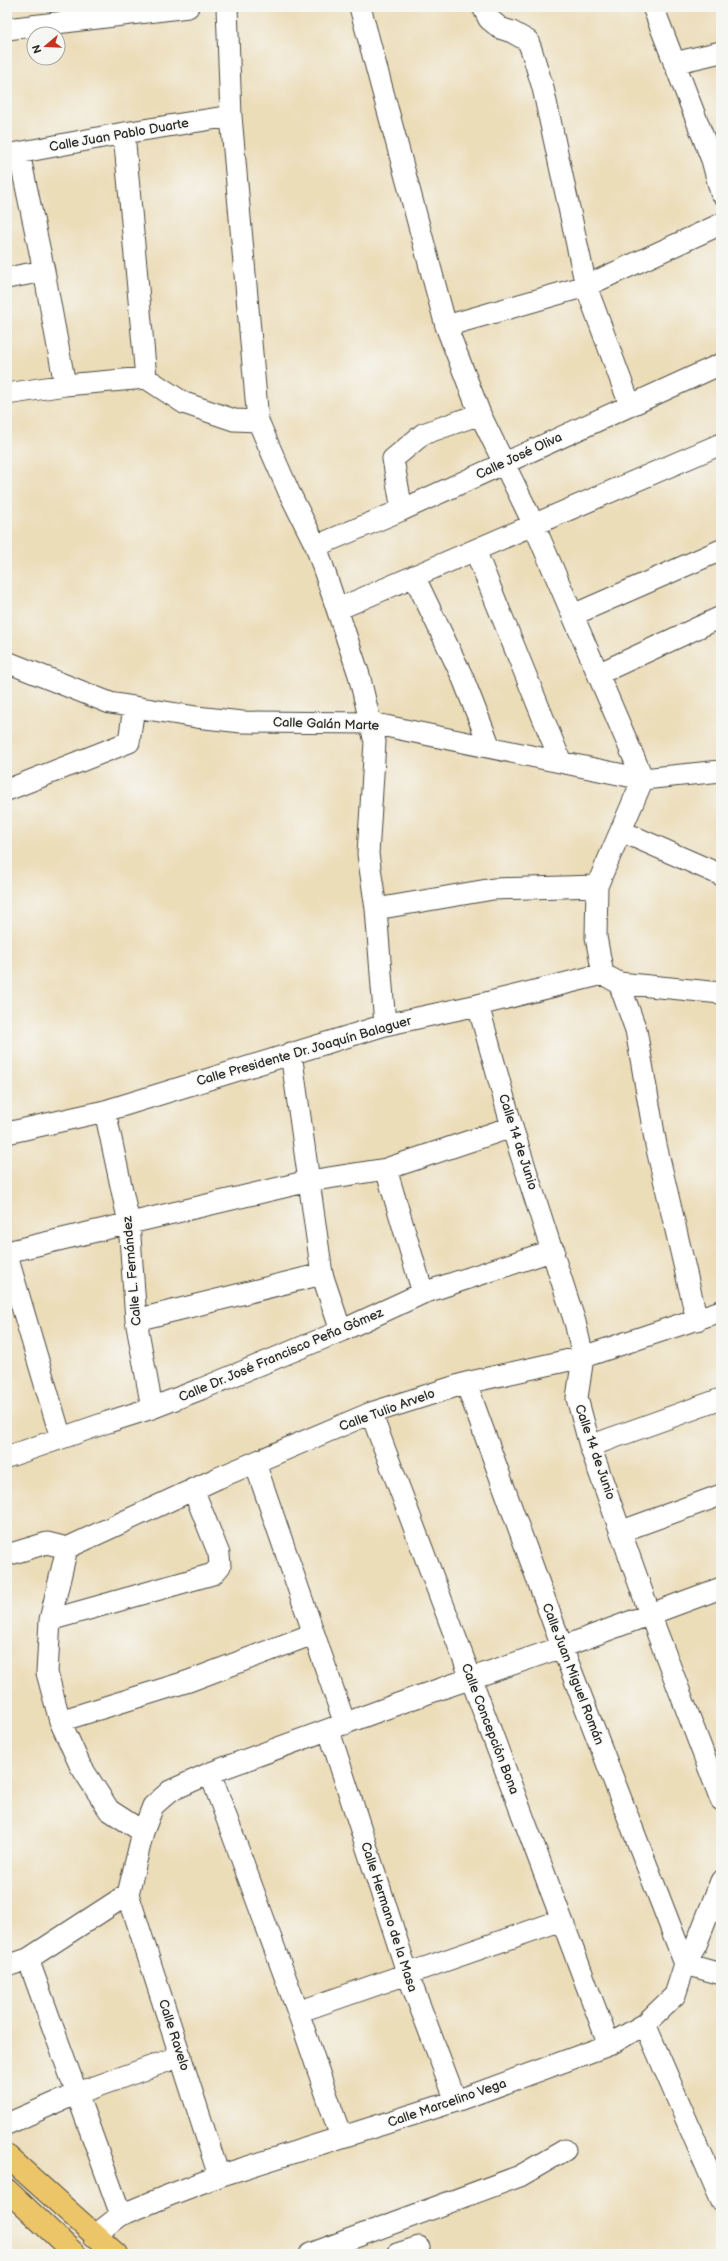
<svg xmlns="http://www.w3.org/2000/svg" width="728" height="2261" font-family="'Balsamiq Sans',sans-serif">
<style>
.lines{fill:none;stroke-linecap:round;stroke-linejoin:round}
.minor-casing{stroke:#484640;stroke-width:23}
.major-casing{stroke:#484640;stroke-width:24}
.minor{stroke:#fff;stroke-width:21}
.major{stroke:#edc569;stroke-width:22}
.labels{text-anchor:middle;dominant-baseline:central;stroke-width:3;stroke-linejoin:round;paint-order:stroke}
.street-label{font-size:13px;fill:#2b2b2b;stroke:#f6f6f2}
</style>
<rect width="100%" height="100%" fill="#f6f6f2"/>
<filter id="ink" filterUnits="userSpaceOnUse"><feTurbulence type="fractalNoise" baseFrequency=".025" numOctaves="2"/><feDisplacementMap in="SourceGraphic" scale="8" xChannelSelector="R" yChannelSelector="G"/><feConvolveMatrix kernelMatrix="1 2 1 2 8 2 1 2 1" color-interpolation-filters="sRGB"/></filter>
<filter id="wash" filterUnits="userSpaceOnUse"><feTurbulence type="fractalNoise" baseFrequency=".012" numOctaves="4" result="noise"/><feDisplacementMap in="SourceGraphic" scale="16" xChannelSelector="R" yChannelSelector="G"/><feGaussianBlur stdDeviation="0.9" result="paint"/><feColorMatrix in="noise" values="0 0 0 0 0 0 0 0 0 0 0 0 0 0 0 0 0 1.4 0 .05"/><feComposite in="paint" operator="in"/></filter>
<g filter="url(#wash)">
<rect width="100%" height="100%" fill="#ecddb9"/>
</g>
<g filter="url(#ink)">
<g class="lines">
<g class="minor-casing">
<path id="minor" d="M227,7L231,116L258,421L289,492L316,546L359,675L375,742L368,854L376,909L385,1025
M360,7L446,326L480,414L534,525L643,779L597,886L596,937L603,974L619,983L636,1030L656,1145L697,1320
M483,7L489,19L500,28L512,32L528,41L532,52L543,88L586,286L630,405
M653,7L712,160L721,193
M7,29L188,7
M674,63L721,52
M124,133L146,378
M19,153L44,271L65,385
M7,155L124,133L231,116
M7,278L44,271
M446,326L586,286L721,224
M7,394L65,385L146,378L184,403L234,420L258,421
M402,510L393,459L423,434L480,414
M316,546L402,510L721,364
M475,550L561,762
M414,576L462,676L490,747
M338,609L721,444
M573,615L721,550
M7,662L110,703L196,717L242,722L371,723L643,779L721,771
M598,674L721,617
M7,790L129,742L134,707
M621,831L721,875
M376,909L493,889L597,886
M619,983L721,993
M478,1005L512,1127L575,1322L583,1357L577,1398L590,1446L650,1614L721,1800
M291,1053L322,1274L341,1331
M105,1111L129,1223L136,1320L152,1408
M7,1133L105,1111L385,1025L478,1005L603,974
M386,1169L423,1293
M7,1252L309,1181L386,1169L512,1127
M7,1256L61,1438
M136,1320L322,1274
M466,1383L562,1647L685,1964L721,1974
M371,1413L609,2045
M590,1446L721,1399
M7,1457L108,1422L152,1408L201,1389L341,1331L423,1293L554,1250
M255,1463L345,1724
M622,1531L721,1495
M67,1548L218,1478L371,1413L466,1383L583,1357L721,1311
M67,1548L50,1620L47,1673L60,1721L80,1765L109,1810L143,1832
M7,1555L47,1543L67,1548
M50,1620L213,1574L220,1566L219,1554L193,1489
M60,1721L189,1681L313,1634
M329,1731L408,1975L456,2101
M210,1773L298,2012L341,2137
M128,1894L219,2176
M28,1959L121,2215
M7,1966L28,1959L128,1894L143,1832L153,1806L170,1791L210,1773L414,1698L562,1647L721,1588
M298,2012L562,1920
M645,2024L721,2200
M7,2124L78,2093L181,2056
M94,2236L121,2215L167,2196L219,2176L456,2101L609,2045L645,2024L675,1995L685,1964L696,1945L721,1881
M310,2254L520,2176L565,2150
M397,2254L419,2247"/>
</g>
<g class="major-casing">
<path id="major" d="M7,2156L116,2254
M7,2190L75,2254"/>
</g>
<use href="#minor" class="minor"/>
<use href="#major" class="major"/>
</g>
</g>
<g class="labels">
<g class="street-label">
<text transform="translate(119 135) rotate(-10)">Calle Juan Pablo Duarte</text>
<text transform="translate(519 456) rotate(-25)">Calle José Oliva</text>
<text transform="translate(326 724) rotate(2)">Calle Galán Marte</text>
<text transform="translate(304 1051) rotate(-16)">Calle Presidente Dr. Joaquín Balaguer</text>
<text transform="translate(518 1142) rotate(72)">Calle 14 de Junio</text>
<text transform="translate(132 1271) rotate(-95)">Calle L. Fernández</text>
<text transform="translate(281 1355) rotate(-23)">Calle Dr. José Francisco Peña Gómez</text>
<text transform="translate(387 1410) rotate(-20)">Calle Tulio Arvelo</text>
<text transform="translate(595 1452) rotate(71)">Calle 14 de Junio</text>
<text transform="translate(573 1674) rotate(69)">Calle Juan Miguel Román</text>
<text transform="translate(490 1729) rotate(69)">Calle Concepción Bona</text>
<text transform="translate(389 1917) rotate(72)">Calle Hermano de la Masa</text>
<text transform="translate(174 2035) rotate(72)">Calle Ravelo</text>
<text transform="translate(447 2103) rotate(-19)">Calle Marcelino Vega</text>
</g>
</g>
<rect width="728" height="2261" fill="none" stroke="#f6f6f2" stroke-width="24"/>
<g transform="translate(46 46) rotate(251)"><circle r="19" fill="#f6f6f2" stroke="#a5a5a2"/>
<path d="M0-3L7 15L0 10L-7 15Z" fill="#c8321e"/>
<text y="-6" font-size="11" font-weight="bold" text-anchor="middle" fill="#2b2b2b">N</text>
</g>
</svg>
